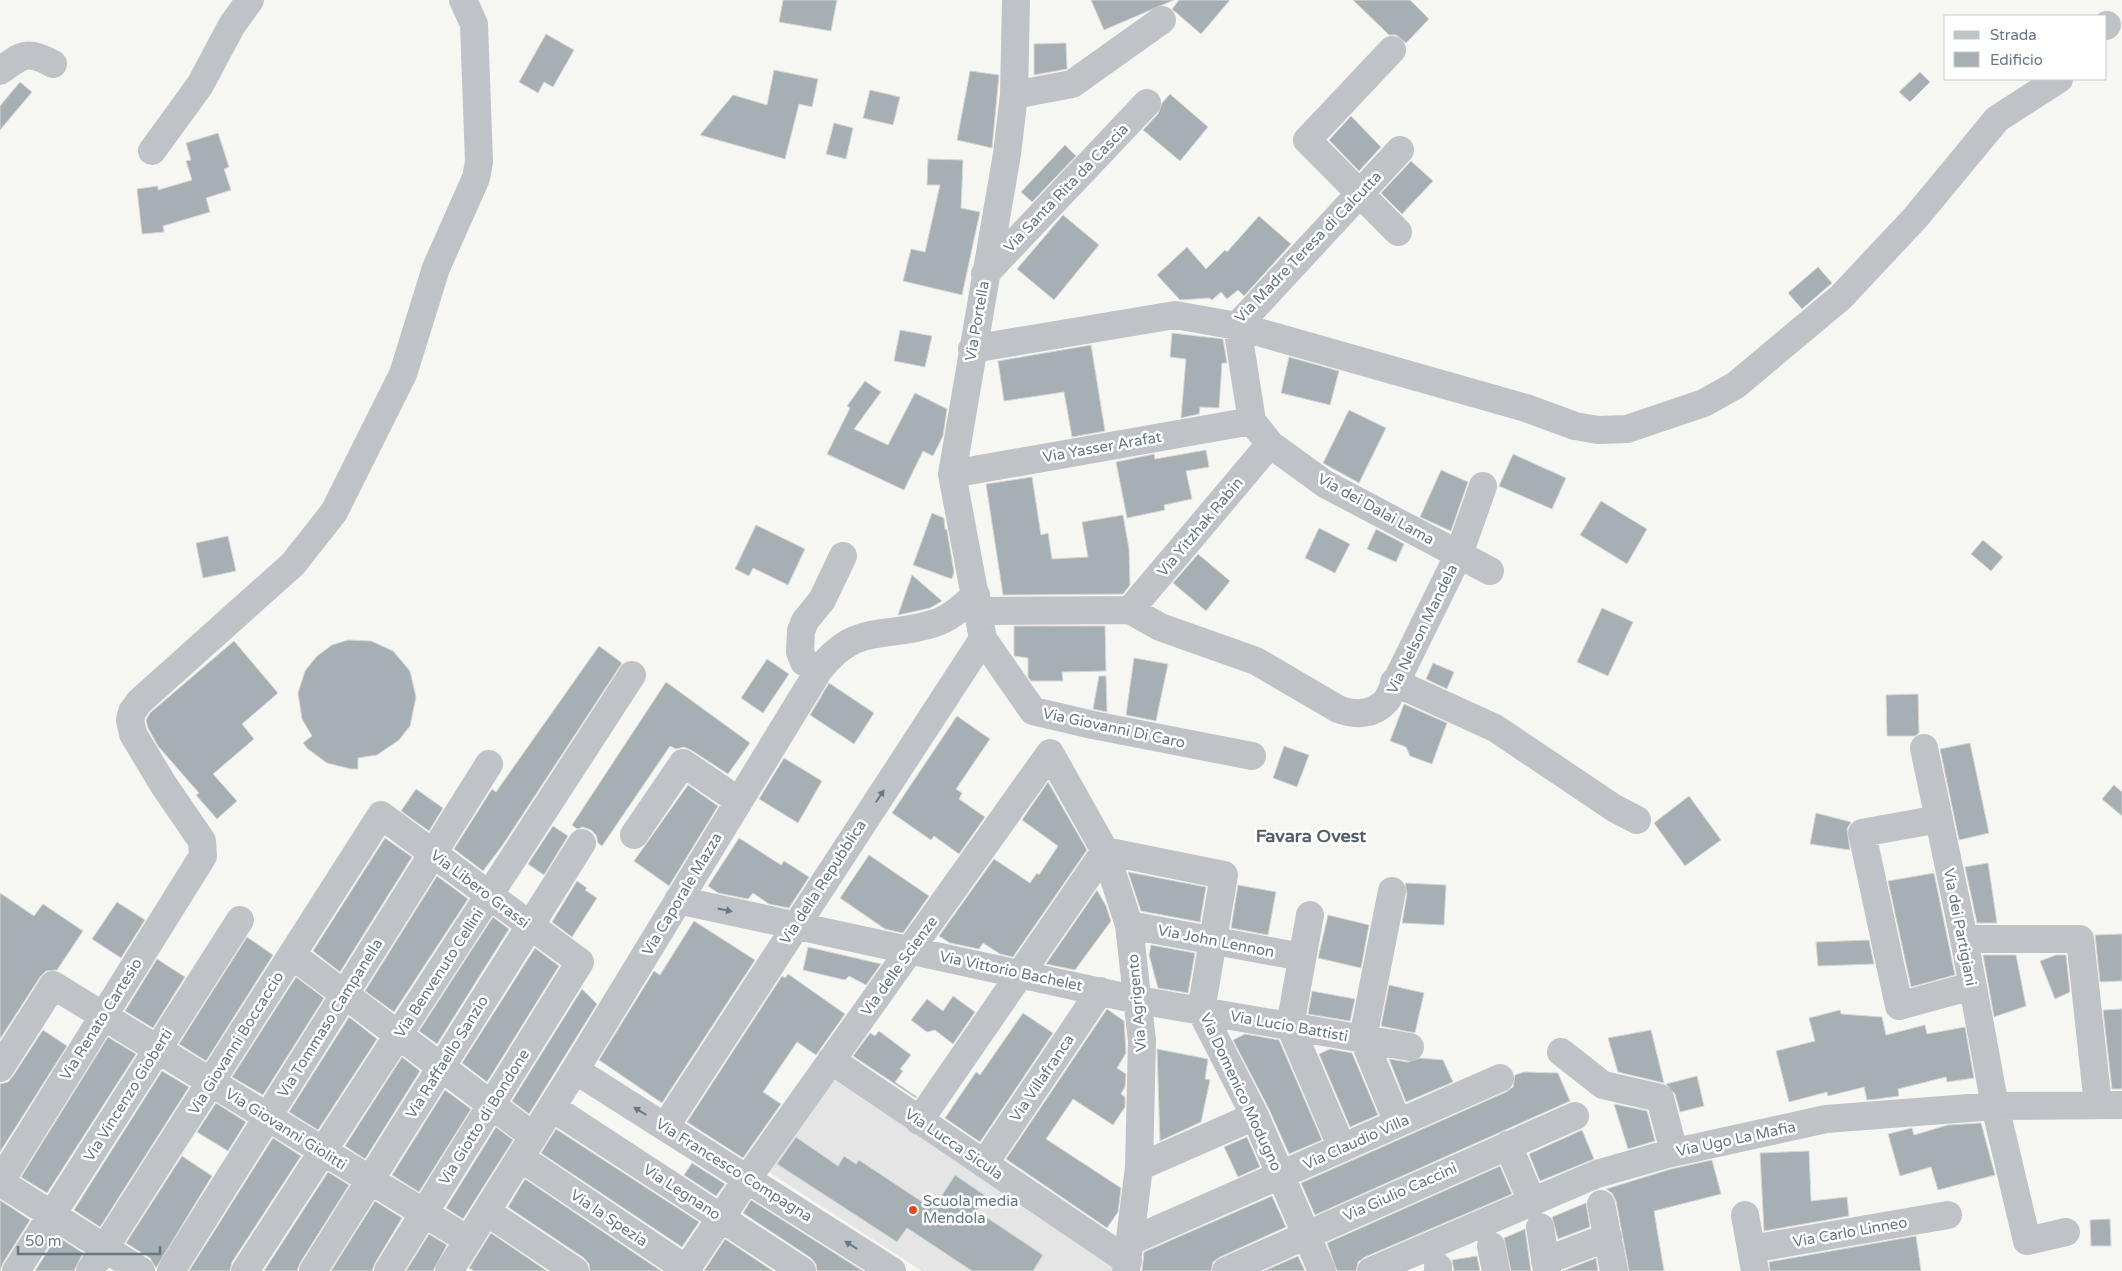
<svg xmlns="http://www.w3.org/2000/svg" width="2122" height="1271" font-family="'Varela Round',sans-serif">
<style>
.built{fill:#e4e5e4}
.building{fill:#a6afb4;stroke:#d8d7d5}
.lines{fill:none;stroke-linecap:round;stroke-linejoin:round}
.minor{stroke:#bfc3c7;stroke-width:28}
.oneway{fill:#657884}
.poi-dot{fill:#e34825;stroke:#fff;stroke-width:2}
.labels{text-anchor:middle;dominant-baseline:central;stroke-width:5;stroke-linejoin:round;paint-order:stroke}
.street-label{font-size:15px;fill:#657884;stroke:#fff}
.poi-label{font-size:15px;fill:#657884;stroke:#fff;text-anchor:start}
.quarter-label{font-size:18px;font-weight:bold;fill:#536069;stroke:#fff}
</style>
<rect width="100%" height="100%" fill="#f6f6f3"/>
<path class="built" d="M836,1075L1120,1271H922L764,1169Z"/>
<path class="building" d="M783,0H837L831,31L779,22Z
M1091,0H1174L1104,30Z
M1179,0H1230L1201,34L1172,9Z
M1353,0H1410L1429,19L1406,43L1396,35H1389Z
M546,34L574,50L553,87L544,82L538,93L519,82Z
M1066,43L1067,69L1034,75V44Z
M774,70L818,79L812,107L799,104L785,159L700,135L733,95L767,105Z
M970,71L999,75L992,148L957,140Z
M1920,72L1930,82L1910,102L1899,92Z
M20,82L32,92L0,130V106Z
M870,90L900,97L893,125L863,118Z
M1170,94L1208,127L1180,161L1143,130L1158,114L1162,103Z
M1351,116L1381,147L1359,171L1329,140Z
M834,123L853,128L846,159L826,154Z
M218,133L229,167L224,169L231,190L206,198L210,212L163,226L164,232L142,234L137,189L158,186V190L192,180L186,161L191,160L186,143Z
M1065,145L1076,156L1032,202L1021,192Z
M928,159L963,160L961,208L980,212L962,295L903,281L911,249L925,252L940,185H927Z
M1411,161L1433,181L1402,214L1381,193Z
M1063,215L1099,245L1054,300L1017,269Z
M1259,216L1291,244L1244,296L1238,290L1227,299L1221,292L1212,300L1209,298L1180,300L1157,275L1187,247L1206,269L1225,250L1227,252Z
M1818,267L1832,283L1802,309L1788,293Z
M900,330L932,336L925,367L894,361Z
M1172,333L1223,339L1227,363H1222L1219,408L1200,407L1199,414L1181,418L1186,359L1170,357Z
M1091,345L1105,431L1072,437L1064,392L1004,401L998,361Z
M1289,357L1339,371L1330,405L1281,393Z
M865,381L881,392L854,429L888,445L915,393L947,409L943,436L933,456L923,451L904,490L827,454L850,408L847,406Z
M1349,410L1386,428L1359,483L1323,463Z
M1206,450L1209,467L1186,471L1192,499L1164,505L1165,510L1127,518L1116,462L1154,454L1155,459Z
M1513,454L1566,478L1552,509L1499,486Z
M1441,470L1468,482L1451,531L1420,517Z
M1032,477L1041,535L1048,533L1052,559L1088,557L1082,522L1123,515L1129,549L1130,585L1123,594L1003,595L986,484Z
M1601,501L1647,529L1627,564L1580,535Z
M932,513L944,518L945,529L947,530L954,572L952,579L913,565Z
M756,525L805,549L788,585L753,568L749,576L735,569Z
M1319,528L1350,544L1335,573L1305,558Z
M1376,529L1404,544L1396,562L1367,549Z
M228,536L236,571L203,578L196,543Z
M1983,540L2003,557L1991,571L1971,554Z
M1198,554L1230,581L1206,611L1173,583Z
M912,575L942,601L930,608L898,615Z
M1602,608L1633,622L1608,676L1577,662Z
M1014,626H1105L1106,671L1062,672L1063,681H1031L1028,677V658L1014,656Z
M348,640L371,641L393,651L410,671L416,697L410,726L399,740L377,755L358,758V769H351L327,763L308,749L303,743L312,736L302,719L298,693L305,671L317,656L332,645Z
M234,641L278,693L242,724L254,739L213,774L237,801L217,819L196,795L199,793L158,746L148,728L146,720L150,713Z
M599,646L622,663L502,846L483,871L454,849L492,789L496,792Z
M1134,658L1168,664L1156,721L1126,715Z
M767,659L789,674L763,713L741,698Z
M1433,663L1454,672L1447,689L1426,679Z
M1099,676H1106L1107,712L1093,709Z
M666,682L750,743L728,774L691,750L684,747L676,749L670,746L602,846L598,843L596,835L591,830L583,827L577,829L572,825Z
M829,683L874,713L854,744L810,715Z
M1918,694L1919,733L1915,736H1887L1886,695Z
M1404,704L1447,723L1432,764L1410,756L1406,747L1390,741Z
M957,716L990,739L956,789L962,793L959,799L985,817L959,854L934,836L931,840L892,813Z
M1970,743L1989,833L1959,840L1940,749Z
M1284,746L1309,755L1297,787L1273,778Z
M784,758L822,781L798,823L759,799Z
M1048,782L1087,850L1013,957L1000,954L983,943L979,949L950,943L939,936L994,859L1030,883L1037,873L1039,875L1058,846L1022,820Z
M688,785L718,806L669,886L634,861Z
M2114,785L2122,792V816L2102,799Z
M416,789L443,808L429,831L401,811Z
M1689,796L1721,840L1685,866L1654,823Z
M1816,813L1851,822L1847,829L1850,850L1810,844Z
M553,826L568,836L544,875L528,864Z
M385,838L412,857L340,972L313,951Z
M739,838L781,865L784,861L809,877L789,908L769,904L753,893L748,899L718,893L708,886Z
M869,855L929,896L903,933L885,929L840,898Z
M1988,863L1997,923H1977L1965,867Z
M1128,872L1206,887L1200,922L1141,911Z
M1934,873L1955,975L1911,987L1888,881Z
M437,876L468,899L394,1012L365,991Z
M577,881L587,888L585,890L597,898L572,937L552,922Z
M1405,883L1446,885L1444,925L1402,923L1407,894Z
M1238,885L1276,892L1268,935L1231,928Z
M1097,890L1106,906L1111,921L1075,970L1046,964Z
M0,893L34,916L43,904L83,931L57,970L46,971L40,977L0,1039Z
M117,902L145,920L121,958L92,939Z
M1328,915L1369,925L1361,968L1318,958Z
M493,917L509,929L437,1044L419,1031Z
M694,921L755,960L662,1103L599,1060L654,971L660,975Z
M2122,934V981L2100,982L2095,935Z
M247,937L273,955L206,1061L179,1044Z
M1869,940L1874,964L1818,966L1816,942Z
M1151,945L1195,953L1188,993L1158,988L1149,955Z
M808,947L881,964L866,985L849,976L845,980L803,970Z
M535,948L559,966L487,1082L462,1063Z
M1983,955H2016L2026,1006L1994,1017Z
M2056,955H2066L2070,992L2055,999L2040,961Z
M157,959L185,977L153,1028L125,1011Z
M788,974L845,1014L816,1055L797,1042L763,1092L781,1104L743,1158L687,1122L782,976L785,978Z
M296,977L324,998L263,1095L232,1077Z
M1389,985L1424,993L1415,1033L1381,1026Z
M582,989L597,1004L529,1114L512,1101Z
M1312,991L1355,999L1350,1021L1308,1014Z
M953,996L975,1012L953,1044L935,1030L927,1032L911,1020L927,999L943,1011Z
M1107,1009L1124,1021L1126,1053L1117,1068L1126,1074L1125,1087L1121,1094L1125,1097V1107L1113,1125L1073,1099L1046,1139L1121,1188L1118,1212L1107,1228L1006,1159Z
M2122,1009V1089H2112L2103,1010Z
M1840,1010L1841,1014L1882,1017L1886,1035L1925,1025L1927,1034L1965,1027L1974,1078L1947,1082L1946,1077L1898,1089L1899,1096L1877,1099L1867,1100L1864,1087L1828,1096L1827,1092L1789,1102L1776,1051L1815,1041L1809,1018Z
M1023,1013L1053,1033L980,1142L945,1118L976,1072L980,1075Z
M349,1017L377,1039L318,1130L289,1112Z
M43,1030L67,1046L0,1152V1084L8,1082L13,1076Z
M1651,1030L1664,1083L1618,1072L1608,1038Z
M879,1031L911,1055L900,1069L903,1071L895,1082L917,1097L916,1098L853,1056L870,1033L875,1036Z
M1245,1034L1279,1040L1322,1140L1289,1154L1269,1109L1233,1040Z
M108,1037L136,1054L47,1193L21,1177Z
M1157,1049L1208,1059L1205,1079L1210,1080L1201,1122L1160,1141Z
M1330,1049L1352,1053L1378,1115L1350,1127L1319,1054Z
M402,1057L420,1071L365,1159L345,1146Z
M1420,1058L1443,1060L1453,1082L1406,1102L1389,1059L1408,1062Z
M162,1071L189,1087L100,1227L74,1210Z
M1524,1072L1558,1073L1570,1101L1315,1215L1301,1183L1506,1092L1513,1087L1515,1075Z
M1697,1076L1704,1106L1680,1112L1675,1094L1666,1084Z
M445,1090L471,1109L419,1192L392,1175Z
M216,1103L246,1122L228,1151L197,1132Z
M1614,1104L1647,1111L1655,1141L1628,1149Z
M1981,1123L1995,1175L1938,1190L1931,1167L1900,1176L1888,1134L1912,1128L1914,1135L1948,1125Z
M496,1127L513,1140L463,1219L446,1208Z
M556,1129L699,1222L682,1247L541,1153Z
M1582,1130L1594,1159L1540,1181L1529,1154Z
M796,1137L838,1166L844,1156L856,1164L859,1160L933,1209L955,1175L986,1196L977,1211L1043,1255L1033,1271H972L907,1228L897,1242L777,1164Z
M1247,1137L1260,1167L1238,1177L1224,1147Z
M273,1138L301,1156L232,1262L230,1271H189Z
M1809,1151L1811,1201L1847,1197L1849,1216L1764,1231L1760,1153Z
M182,1156L212,1176L156,1268L150,1258L126,1243Z
M1712,1160L1721,1194L1654,1211L1664,1271H1629L1616,1201L1612,1193L1606,1189L1671,1169Z
M692,1163L725,1184L716,1196L684,1175Z
M1500,1166L1512,1194L1365,1257L1358,1262L1356,1271H1337L1327,1243Z
M328,1172L349,1185L300,1263L297,1271H264Z
M525,1179L661,1271H590L589,1264L584,1258L508,1207Z
M1272,1196L1286,1227L1220,1257L1213,1262L1211,1271H1142L1144,1252Z
M0,1200L30,1220L3,1263L0,1271Z
M751,1200L863,1271H817L816,1264L811,1258L743,1213Z
M375,1201L402,1218L375,1263L372,1271H331Z
M1586,1203L1590,1227L1558,1239L1552,1217Z
M2110,1219L2111,1246H2091L2090,1220Z
M1525,1229L1531,1271H1511L1504,1238Z
M491,1233L547,1271H474L469,1268Z
M429,1234L447,1245L433,1271H406Z
M57,1236L83,1253L74,1271H35Z
M1916,1236L1921,1271H1770L1769,1262Z
M725,1239L773,1271H704Z
M1298,1256L1305,1271H1264Z
M1477,1256L1480,1271H1454L1452,1260Z
M1596,1258L1598,1271H1563Z"/>
<g class="lines">
<path class="minor" d="M1016,0L1014,95L1007,154L952,474L983,639L1033,711L1093,725L1252,756
M2106,26L2107,25
M1392,50L1307,140L1398,232
M0,71C22,54 28,50 53,64
M1014,95L1072,84L1162,20
M152,151L200,85L232,25L250,0
M985,274L1147,103
M972,349L1175,315L1237,326L1400,150
M952,474L1252,421
M1490,571L1325,484L1270,444L1252,421L1237,326L1526,408L1575,426L1598,430L1627,429L1704,403L1736,385L1841,297L1916,217L1997,119L2059,79
M1130,610L1270,444
M979,611L1130,610L1160,627L1256,661L1338,709C1356,716 1374,715 1387,700L1459,554L1483,486
M819,670L804,662L800,652L801,631L805,621L822,600L843,556
M1394,682L1495,728L1614,808L1637,820
M1924,748L1964,939L1995,1106L2027,1241L2066,1232
M1939,819L1862,833L1899,1006L1972,986
M634,835L683,763L739,801
M1392,891L1363,1038L1398,1123
M678,900L1138,1000L1410,1047
M1310,915L1290,1026L1342,1148
M1129,925L1302,957
M1964,939H2080L2098,1105
M292,955L533,1136
M1561,1052L1603,1085L1660,1098L1674,1152
M831,1060L1128,1261
M0,1068L53,985L468,1240
M575,1070L892,1271
M562,1114L802,1271
M919,1121L1105,851L1224,875L1201,1011L1255,1116L1322,1271
M665,1127L983,639
M1508,1145L1532,1202
M530,1164L689,1271
M984,1164L1100,991
M1139,1167L1255,1116
M0,1182L203,856L202,841L163,784L133,734L130,720L132,712L139,702L293,564L334,512L403,374L436,268L476,178L479,162L474,24L463,0
M0,1182L141,1271
M1601,1204L1614,1271
M1745,1215L1755,1271
M496,1218L575,1271
M1540,1227L1547,1271
M1131,1241L1500,1078
M1491,1246L1496,1271
M1751,1249L1948,1215
M1545,1261L1608,1237
M1438,1267V1271
M16,1271L240,920
M90,1271L381,815L580,962L388,1271
M171,1271L489,764
M245,1271L632,675
M313,1271L582,843
M449,1271L575,1070L819,670C857,621 885,640 935,623C951,618 964,605 976,595
M685,1271L747,1179L1050,753L1105,851L1129,925L1142,1041L1139,1167L1126,1271
M1226,1271L1575,1116
M1371,1271L1597,1174L1667,1154L1826,1119L1995,1106L2122,1105"/>
</g>
<defs><path id="oneway-solid" d="M-6-.8H1V-3.2L6.5 0L1 3.2V.8H-6Z" transform="scale(1.25)"/></defs>
<g class="oneway">
<use href="#oneway-solid" transform="translate(880 796) rotate(-57)"/>
<use href="#oneway-solid" transform="translate(725 910) rotate(12)"/>
<use href="#oneway-solid" transform="translate(640 1111) rotate(-148)"/>
<use href="#oneway-solid" transform="translate(851 1245) rotate(-148)"/>
</g>
<circle class="poi-dot" cx="913" cy="1210" r="5"/>
<g class="labels">
<g class="street-label">
<text transform="translate(1066 188) rotate(-46)">Via Santa Rita da Cascia</text>
<text transform="translate(1308 247) rotate(-46)">Via Madre Teresa di Calcutta</text>
<text transform="translate(977 321) rotate(-80)">Via Portella</text>
<text transform="translate(1102 447) rotate(-10)">Via Yasser Arafat</text>
<text transform="translate(1376 509) rotate(29)">Via dei Dalai Lama</text>
<text transform="translate(1200 527) rotate(-50)">Via Yitzhak Rabin</text>
<text transform="translate(1422 629) rotate(-64)">Via Nelson Mandela</text>
<text transform="translate(1114 728) rotate(12)">Via Giovanni Di Caro</text>
<text transform="translate(823 882) rotate(-57)">Via della Repubblica</text>
<text transform="translate(480 889) rotate(37)">Via Libero Grassi</text>
<text transform="translate(682 894) rotate(-59)">Via Caporale Mazza</text>
<text transform="translate(1960 927) rotate(79)">Via dei Partigiani</text>
<text transform="translate(1216 941) rotate(11)">Via John Lennon</text>
<text transform="translate(899 966) rotate(-54)">Via delle Scienze</text>
<text transform="translate(1011 971) rotate(12)">Via Vittorio Bachelet</text>
<text transform="translate(439 973) rotate(-57)">Via Benvenuto Cellini</text>
<text transform="translate(1137 1003) rotate(-95)">Via Agrigento</text>
<text transform="translate(330 1018) rotate(-58)">Via Tommaso Campanella</text>
<text transform="translate(101 1019) rotate(-58)">Via Renato Cartesio</text>
<text transform="translate(1289 1026) rotate(10)">Via Lucio Battisti</text>
<text transform="translate(236 1043) rotate(-58)">Via Giovanni Boccaccio</text>
<text transform="translate(447 1057) rotate(-58)">Via Raffaello Sanzio</text>
<text transform="translate(1042 1078) rotate(-56)">Via Villafranca</text>
<text transform="translate(1241 1092) rotate(65)">Via Domenico Modugno</text>
<text transform="translate(128 1095) rotate(-58)">Via Vincenzo Gioberti</text>
<text transform="translate(484 1117) rotate(-58)">Via Giotto di Bondone</text>
<text transform="translate(286 1129) rotate(32)">Via Giovanni Giolitti</text>
<text transform="translate(1736 1139) rotate(-12)">Via Ugo La Mafia</text>
<text transform="translate(1356 1142) rotate(-24)">Via Claudio Villa</text>
<text transform="translate(954 1144) rotate(34)">Via Lucca Sicula</text>
<text transform="translate(734 1170) rotate(32)">Via Francesco Compagna</text>
<text transform="translate(682 1192) rotate(33)">Via Legnano</text>
<text transform="translate(1400 1192) rotate(-24)">Via Giulio Caccini</text>
<text transform="translate(609 1218) rotate(34)">Via la Spezia</text>
<text transform="translate(1850 1232) rotate(-10)">Via Carlo Linneo</text>
</g>
<g class="poi-label">
<text x="923" y="1201">Scuola media<tspan x="923" dy="17">Mendola</tspan></text>
</g>
<g class="quarter-label">
<text x="1311" y="836">Favara Ovest</text>
</g>
</g>
<rect x="1944" y="15" width="162" height="65" fill="#ffffff" stroke="#c1c9ce"/>
<rect x="1954" y="31" width="25" height="8" fill="#bfc3c7" stroke="#c1c9ce"/>
<text x="1990" y="40" font-size="15" fill="#657884">Strada</text>
<rect x="1954" y="52" width="25" height="15" fill="#a6afb4" stroke="#c1c9ce"/>
<text x="1990" y="65" font-size="15" fill="#657884">Edificio</text>
<path d="M18 1246v8h142v-8" fill="none" stroke="#657884" stroke-width="2.5"/>
<text x="25" y="1246" font-size="15" fill="#657884" stroke="#ffffff" stroke-width="4" paint-order="stroke">50 m</text>
</svg>
